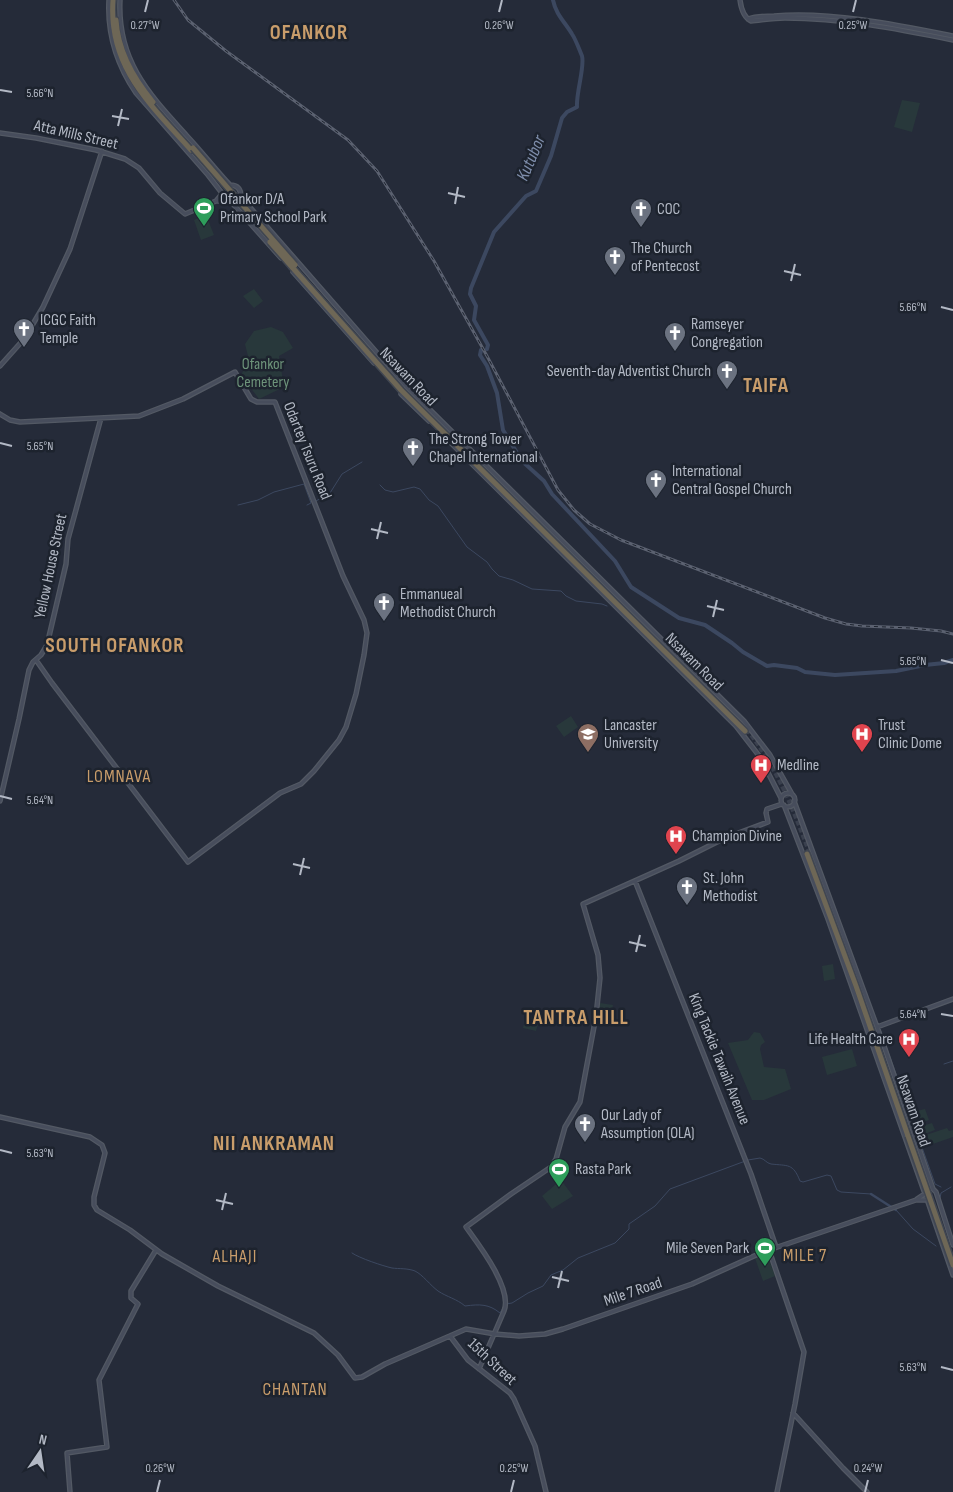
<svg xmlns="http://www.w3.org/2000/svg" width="953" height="1492" font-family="'Sofia Sans Condensed',sans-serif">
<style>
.green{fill:#28383b}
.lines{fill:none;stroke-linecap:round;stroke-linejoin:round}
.stream{stroke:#3c4860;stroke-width:1}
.canal{stroke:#3c4860;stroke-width:2.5}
.river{stroke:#3c4860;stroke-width:4}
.highway-tunnel{stroke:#3a404e;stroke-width:5;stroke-dasharray:5 2.5;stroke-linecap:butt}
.secondary-casing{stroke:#535964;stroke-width:5.5}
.highway-casing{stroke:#404651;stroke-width:8}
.secondary{stroke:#474d5c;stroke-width:3}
.highway{stroke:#6e6756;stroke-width:5}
.rail-casing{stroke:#5b6170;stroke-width:3}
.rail{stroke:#1d232e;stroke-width:1;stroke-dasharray:4;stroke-linecap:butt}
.highway-bridge-casing{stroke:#404651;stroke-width:8;stroke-linecap:butt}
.highway-bridge{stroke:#6e6756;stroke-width:5}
.ticks{fill:none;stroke:#b3b9c5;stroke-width:2}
.labels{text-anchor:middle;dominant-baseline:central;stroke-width:5;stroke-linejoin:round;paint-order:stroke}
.street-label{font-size:16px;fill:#b3b9c5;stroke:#1d232e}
.poi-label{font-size:16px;fill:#b3b9c5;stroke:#1d232e;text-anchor:start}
.park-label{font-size:16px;fill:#6d937a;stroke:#1d232e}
.water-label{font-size:18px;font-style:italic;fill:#7e8daa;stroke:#1d232e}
.neighbourhood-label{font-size:18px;letter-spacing:1px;fill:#c99d6b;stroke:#1d232e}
.district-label{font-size:21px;font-weight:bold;letter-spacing:1px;fill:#c99d6b;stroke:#1d232e}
.ticks-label{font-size:12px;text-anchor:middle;fill:#b3b9c5;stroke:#1d232e;stroke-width:5;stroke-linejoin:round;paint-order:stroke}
</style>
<rect width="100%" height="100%" fill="#252b39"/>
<path class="green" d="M902,100L920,103L912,132L894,127Z
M206,215L214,235L201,240L194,220Z
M254,289L263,301L254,308L243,296Z
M271,327L283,332L293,348L279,356L284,387L259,399L241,375L249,360L245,344L254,331Z
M571,716L578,727L564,737L556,726Z
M833,964L835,979L824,981L822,966Z
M600,1003L613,1005L611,1015L598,1012Z
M526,1016L539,1020L536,1031L523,1028Z
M754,1032L760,1033L765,1042L761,1045L760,1049L764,1067L785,1069L791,1089L764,1100H752L728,1043L748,1040Z
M852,1049L857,1066L827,1075L822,1057Z
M925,1109L929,1120L918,1124L915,1115L917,1111Z
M932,1123L935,1130L922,1135L919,1127Z
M947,1128L949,1131L953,1130V1137L927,1146L923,1136Z
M561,1180L573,1196L552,1209L542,1196Z
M767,1254L775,1276L763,1281L755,1258Z"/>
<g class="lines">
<path class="stream" d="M380,485L385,490L393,492L414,487L420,489L429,500L438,506L467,547L487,562L492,569L499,576L513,580L532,589L561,591L566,596L576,601L602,604L607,606
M316,501L330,493L342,474L362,462
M238,505L258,500L274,492L304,484L311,503L307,505
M921,1009L938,1003
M880,1029L935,1184L941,1187
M944,1064L953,1061
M940,1198L941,1193L951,1187
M896,1210L913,1229L936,1246
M352,1253C359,1258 383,1266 392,1268C399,1269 407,1268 415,1271C423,1275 430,1285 438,1291C447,1297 457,1299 465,1306C480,1304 489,1304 500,1313L504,1306
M506,1304L512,1303L528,1293L543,1286L551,1275L563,1270L578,1258L615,1243L629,1229V1224L655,1206L670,1189L748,1160L760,1158C765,1159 766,1163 771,1164C788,1166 793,1163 800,1181L803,1182L827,1175L831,1176L837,1190L841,1192L871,1194"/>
<path class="canal" d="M871,1194L896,1210"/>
<path class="river" d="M487,349L488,345L474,320L476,306L470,294L471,288L494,232L526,196L536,191L551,156L562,118L567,112L577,107C576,92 585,67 582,56C579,49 576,40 572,34C565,22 556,15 553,0
M481,350L480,355L487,366L497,393L503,430L522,461L544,481L552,494L615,561L631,587L679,618L705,625L732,643L743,652L767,666L774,665L797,668L805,672L835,675L896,671L925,665L944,663L953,660"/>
<path class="highway-tunnel" d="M747,729C779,770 792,806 810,853"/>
<g class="secondary-casing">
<path id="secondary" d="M109,0C107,35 117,65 136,93L208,175L222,193
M120,0C117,61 149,94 187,136C202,152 215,169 230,185C238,185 241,190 241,197L406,386L744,721L770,755L792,794
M740,0C741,8 743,17 751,21C762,20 774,18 785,18C842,18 898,29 953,40
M748,19C756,16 766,16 774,16C830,11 898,25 953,36
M0,133L36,138L96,150L125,159L139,168L160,193L185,214L216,201L221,195
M216,201H224L233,204L281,258
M293,272L374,363
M0,366L24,339L43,307L70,249L102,151
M401,394L429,421
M0,414L10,420L20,422L139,416L183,399L235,372L251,399L257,402H275L343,576L364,620L367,633L364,655L356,694L346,727L339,740L314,771L301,784L280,793L188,862L52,683L36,660
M440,432L736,726L760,757L781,798
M781 800a7 7 0 1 1 14 0a7 7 0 1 1-14 0Z
M0,801L19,719L29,670L33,662L41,655L47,645L66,564L68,539L101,418
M794,801L884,1046L933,1189L936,1192L953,1245
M784,805L828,919L924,1191
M635,881L751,1174L776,1247
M877,1027L953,999
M0,1117L90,1137L102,1145L105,1153L94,1197V1205L97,1210L130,1230L162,1254L218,1286L314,1333L338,1355L355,1378L362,1377L385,1364L466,1329L495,1334L519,1336L545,1334L563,1329L692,1284L763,1252L916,1200H925
M917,1199L923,1195
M928,1202L953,1275
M769,1250L804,1352L795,1404L777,1492
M450,1336L468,1360L510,1393L514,1399L535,1446L546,1492
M479,1369L504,1311C513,1289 479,1245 466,1227L511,1194L551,1167L556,1159L565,1127L580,1102L596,1016L600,978L598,955L583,904L679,861L725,838L768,822L766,813L767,809L782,804
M793,1413L843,1468L867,1492
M70,1492L67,1453L107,1447L99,1380L138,1304L131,1298V1291L156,1250"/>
</g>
<g class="highway-casing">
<path id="highway" d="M113,0C108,67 150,104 191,150
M116,20C118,52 133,78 153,102
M292,267L401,390L745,731
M807,854L856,986L908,1136"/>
</g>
<use href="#secondary" class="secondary"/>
<use href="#highway" class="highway"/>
<g class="rail-casing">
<path id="rail" d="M174,0L188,20L226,51L348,140L377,171L434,261L487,356L558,490L574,510L590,524L621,540L825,618L846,624L862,626L911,628L941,631L953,634"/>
</g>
<use href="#rail" class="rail"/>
<g class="highway-bridge-casing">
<path id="highway-bridge" d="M193,148L295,265
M270,242L292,267
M908,1136L953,1265"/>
</g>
<use href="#highway-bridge" class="highway-bridge"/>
</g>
<path class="ticks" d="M145,12L148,0M499,12L502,0M853,12L856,0M0,90L12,92M112,116L129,119M118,126L122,109M448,193L465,197M455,204L458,187M784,271L801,275M791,281L795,264M941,307L953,310M0,443L12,446M371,529L388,533M377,539L381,522M707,606L724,610M713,617L717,600M941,660L953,663M0,796L12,799M293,864L310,868M300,875L304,858M629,942L646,946M636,952L640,935M941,1014L953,1016M0,1150L12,1153M216,1200L233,1204M222,1210L226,1193M552,1277L569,1281M558,1288L562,1271M941,1367L953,1370M157,1492L160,1480M511,1492L514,1480M865,1492L868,1480"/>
<defs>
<g id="stadium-pin" transform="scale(1.125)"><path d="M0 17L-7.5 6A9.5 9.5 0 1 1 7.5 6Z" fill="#2e9e5b" stroke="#1d232e"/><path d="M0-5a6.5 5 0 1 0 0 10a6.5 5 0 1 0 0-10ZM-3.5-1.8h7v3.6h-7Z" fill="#fff"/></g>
<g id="church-pin" transform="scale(1.125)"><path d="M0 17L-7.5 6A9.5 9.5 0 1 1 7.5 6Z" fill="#6b7280" stroke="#1d232e"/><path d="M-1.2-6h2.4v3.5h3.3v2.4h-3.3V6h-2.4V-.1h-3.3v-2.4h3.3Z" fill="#fff"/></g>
<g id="university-pin" transform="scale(1.125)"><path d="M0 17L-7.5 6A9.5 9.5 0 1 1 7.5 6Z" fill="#8d6e63" stroke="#1d232e"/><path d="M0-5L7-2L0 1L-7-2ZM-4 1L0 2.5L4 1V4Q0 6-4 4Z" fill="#fff"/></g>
<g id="hospital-pin" transform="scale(1.125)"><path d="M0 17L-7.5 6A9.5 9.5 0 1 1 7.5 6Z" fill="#e0444e" stroke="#1d232e"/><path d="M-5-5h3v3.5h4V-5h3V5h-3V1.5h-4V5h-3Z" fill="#fff"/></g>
</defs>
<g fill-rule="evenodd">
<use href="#stadium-pin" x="204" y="208"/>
<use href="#church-pin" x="641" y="209"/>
<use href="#church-pin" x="615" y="257"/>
<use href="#church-pin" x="24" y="329"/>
<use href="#church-pin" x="675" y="333"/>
<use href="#church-pin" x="727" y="371"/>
<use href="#church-pin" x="413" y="448"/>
<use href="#church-pin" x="656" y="480"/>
<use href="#church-pin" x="384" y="603"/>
<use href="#university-pin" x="588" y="734"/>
<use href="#hospital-pin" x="862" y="734"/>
<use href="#hospital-pin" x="761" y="765"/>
<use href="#hospital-pin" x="676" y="836"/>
<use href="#church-pin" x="687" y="887"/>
<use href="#hospital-pin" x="909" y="1039"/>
<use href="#church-pin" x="585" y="1124"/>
<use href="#stadium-pin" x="559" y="1169"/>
<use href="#stadium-pin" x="765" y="1248"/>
</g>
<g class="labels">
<g class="street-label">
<text transform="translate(76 135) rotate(13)">Atta Mills Street</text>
<text transform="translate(408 377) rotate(46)">Nsawam Road</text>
<text transform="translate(307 451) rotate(68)">Odartey Tsuru Road</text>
<text transform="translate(51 566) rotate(-78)">Yellow House Street</text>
<text transform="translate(694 662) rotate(45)">Nsawam Road</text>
<text transform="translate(719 1059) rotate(68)">King Tackie Tawaih Avenue</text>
<text transform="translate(913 1111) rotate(71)">Nsawam Road</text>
<text transform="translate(633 1292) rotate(-19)">Mile 7 Road</text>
<text transform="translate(492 1362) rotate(43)">15th Street</text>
</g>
<g class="poi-label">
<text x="220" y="199">Ofankor D/A<tspan x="220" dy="18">Primary School Park</tspan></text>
<text x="657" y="209">COC</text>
<text x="631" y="248">The Church<tspan x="631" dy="18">of Pentecost</tspan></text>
<text x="40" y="320">ICGC Faith<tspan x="40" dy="18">Temple</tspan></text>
<text x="691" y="324">Ramseyer<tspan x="691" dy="18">Congregation</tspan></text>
<text x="711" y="371" text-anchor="end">Seventh-day Adventist Church</text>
<text x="429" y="439">The Strong Tower<tspan x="429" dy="18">Chapel International</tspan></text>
<text x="672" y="471">International<tspan x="672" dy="18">Central Gospel Church</tspan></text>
<text x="400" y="594">Emmanueal<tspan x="400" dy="18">Methodist Church</tspan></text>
<text x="604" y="725">Lancaster<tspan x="604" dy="18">University</tspan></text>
<text x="878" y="725">Trust<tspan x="878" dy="18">Clinic Dome</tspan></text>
<text x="777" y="765">Medline</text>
<text x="692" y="836">Champion Divine</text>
<text x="703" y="878">St. John<tspan x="703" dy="18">Methodist</tspan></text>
<text x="893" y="1039" text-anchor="end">Life Health Care</text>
<text x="601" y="1115">Our Lady of<tspan x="601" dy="18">Assumption (OLA)</tspan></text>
<text x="575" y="1169">Rasta Park</text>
<text x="749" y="1248" text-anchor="end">Mile Seven Park</text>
</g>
<g class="park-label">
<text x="263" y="364">Ofankor<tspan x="263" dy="18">Cemetery</tspan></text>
</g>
<g class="water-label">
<text transform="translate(531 158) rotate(-67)">Kutubor</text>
</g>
<g class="neighbourhood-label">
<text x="119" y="776">LOMNAVA</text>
<text x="805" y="1255">MILE 7</text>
<text x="235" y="1256">ALHAJI</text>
<text x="295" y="1389">CHANTAN</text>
</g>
<g class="district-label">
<text x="309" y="32">OFANKOR</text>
<text x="766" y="385">TAIFA</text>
<text x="115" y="645">SOUTH OFANKOR</text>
<text x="576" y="1017">TANTRA HILL</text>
<text x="274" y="1143">NII ANKRAMAN</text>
</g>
</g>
<g class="ticks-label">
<text x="145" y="29">0.27°W</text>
<text x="499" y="29">0.26°W</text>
<text x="853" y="29">0.25°W</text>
<text x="40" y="97">5.66°N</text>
<text x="913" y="311">5.66°N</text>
<text x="40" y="450">5.65°N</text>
<text x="913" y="665">5.65°N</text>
<text x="40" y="804">5.64°N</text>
<text x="913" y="1018">5.64°N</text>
<text x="40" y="1157">5.63°N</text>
<text x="913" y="1371">5.63°N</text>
<text x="160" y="1472">0.26°W</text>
<text x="514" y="1472">0.25°W</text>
<text x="868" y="1472">0.24°W</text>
</g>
<g transform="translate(40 1452) rotate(13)" stroke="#1d232e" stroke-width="4" paint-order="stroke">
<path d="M0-4L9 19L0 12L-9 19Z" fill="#b3b9c5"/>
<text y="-8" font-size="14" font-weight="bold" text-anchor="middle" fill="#b3b9c5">N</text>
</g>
</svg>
